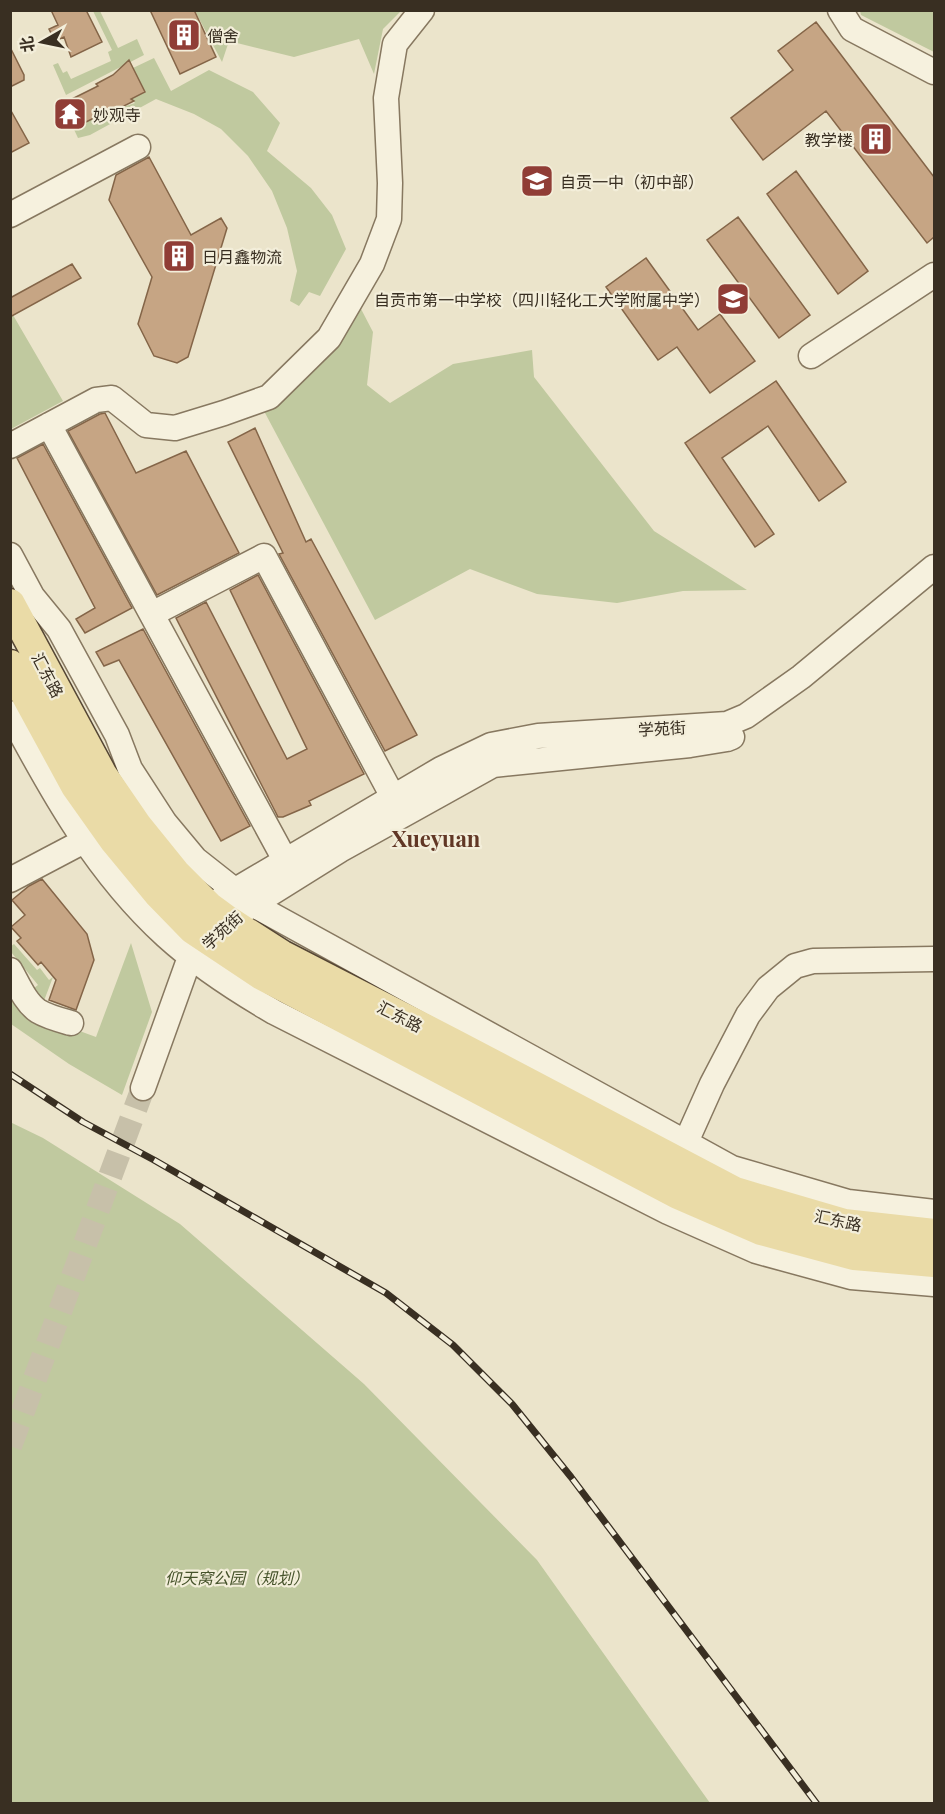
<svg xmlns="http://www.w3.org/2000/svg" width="945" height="1814" font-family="'Playfair Display','Noto Sans SC',serif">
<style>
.green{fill:#c0c99f}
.building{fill:#c6a584;stroke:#846548;stroke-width:1.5}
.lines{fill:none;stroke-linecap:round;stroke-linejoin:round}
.minor-tunnel{stroke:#c7c0a9;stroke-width:24;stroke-dasharray:24 12;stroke-linecap:butt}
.minor-casing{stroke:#877860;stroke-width:27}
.major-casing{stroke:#554634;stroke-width:33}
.minor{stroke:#f6f1de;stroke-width:24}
.major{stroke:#eadba7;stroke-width:30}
.rail-casing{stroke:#392f22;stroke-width:7}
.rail{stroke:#f3eeda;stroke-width:4.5;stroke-dasharray:14;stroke-linecap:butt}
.labels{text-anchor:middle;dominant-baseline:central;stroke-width:4.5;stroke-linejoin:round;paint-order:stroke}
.poi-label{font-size:16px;fill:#392f22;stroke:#f3eeda;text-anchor:start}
.street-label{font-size:16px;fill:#392f22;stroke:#f3eeda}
.park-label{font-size:16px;font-style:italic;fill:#46532b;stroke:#f3eeda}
.district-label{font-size:22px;font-weight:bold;fill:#613725;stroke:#f3eeda}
</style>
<rect width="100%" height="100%" fill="#ebe4cb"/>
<path class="green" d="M93,11H100L118,48L137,39L144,55L66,95L53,65L58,63L63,73L67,71L71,79L111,61L108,52L112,50Z
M195,11H401L383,29L374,74L359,39L294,57L229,41L222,62Z
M860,11H934V52L861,15Z
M154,58L171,91L209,70L253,92L280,123L267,151L311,188L332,215L346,249L320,296L309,292L299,306L290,301L297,271L287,228L272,191L248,156L221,129L194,114L156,99L90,135L78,138L70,121L76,119L80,125L110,110L111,114L117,109L135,103L131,99L145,92L133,68Z
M360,307L373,332L367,385L390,403L453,364L532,350L534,377L654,531L747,590L683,591L617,603L537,594L470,569L375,620L264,411Z
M13,315L63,401L11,429L10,317Z
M131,943L152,1012L122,1095L69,1064L11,1024L10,990L44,1018L96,1037Z
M14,944L37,970L40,968L49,980L53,977L42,1006L29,992L38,985L11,952L10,947Z
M10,1122L43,1138L180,1224L364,1384L537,1560L710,1803H11Z"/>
<path class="building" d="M51,10H86L102,42L71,57L64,37L55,41L49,29L58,25Z
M150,10H194L216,57L180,74Z
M816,22L934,177V237L927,243L826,111L763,160L731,118L793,70L778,51Z
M10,47L24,75V80L10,87Z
M129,60L145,92L131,99L134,101L110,113V110L80,125L76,119L73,120L69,113L70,107L68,101L98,86L96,84L113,75Z
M10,109L29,143L10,153Z
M149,157L191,235L221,218L227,228L188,357L177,363L154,356L138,324L152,277L109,200L116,175Z
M796,171L868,271L838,294L767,194Z
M738,217L810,315L779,338L707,240Z
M646,258L698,330L720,314L755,361L710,393L677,347L658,360L606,287Z
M72,264L81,278L10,317V298Z
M776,381L846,482L819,501L768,426L722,458L774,534L755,547L685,443Z
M105,413L136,473L186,451L239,553L157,595L68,431L100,414Z
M255,428L306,542L311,539L417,735L385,751L279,554L283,553L228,442Z
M43,444L132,608L85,633L76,619L95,608L17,458Z
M258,575L364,774L309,801L311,805L283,817H278L275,811L176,618L206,602L287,759L307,749L230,590Z
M143,629L250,826L221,841L119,660L104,666L96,652Z
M42,879L87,934L94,960L76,1010L49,1000L56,980L41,962L38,965L17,941L21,938L11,927L25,915L12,900L29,886Z"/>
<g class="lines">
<path class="minor-tunnel" d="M10,1446L143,1088"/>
<g class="minor-casing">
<path id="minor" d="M840,10L852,29L934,72
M10,215L138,147
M811,356L934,275
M49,425L285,860
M10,446L96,400L112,398L146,425L175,428L224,413L269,397L329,338L372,264L389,219L390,183L386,98L395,44L422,10
M10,555L32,596L59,629L117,735L130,769L165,823L195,859L252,904L732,1168L848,1202L934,1212
M152,614L264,556L393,797
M10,713C53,794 98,874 166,936C199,966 236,990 274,1012L668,1212L756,1251L851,1277L934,1284
M10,880L84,841
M222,898L441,769L491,745L538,736L727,724L746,716L801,677L934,567
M241,912L340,850L493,765L690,745L727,739L732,737
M10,970C18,984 25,1002 38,1011C48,1017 60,1020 71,1023
M143,1088L190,957L192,941
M686,1142L712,1084L748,1015L768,988L795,966L813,961L934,959"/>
</g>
<g class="major-casing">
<path id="major" d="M10,604L102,775L137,826L175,873L209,907L228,921L281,955L454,1044L735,1192L844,1224L934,1234
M10,665L76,786L115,841L158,893L193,929L262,975L678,1194L761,1230L854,1255L934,1262"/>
</g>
<use href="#minor" class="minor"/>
<use href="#major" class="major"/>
<g class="rail-casing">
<path id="rail" d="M10,1074L83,1122L154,1160L386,1293L453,1345L512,1404L571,1477L817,1804"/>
</g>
<use href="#rail" class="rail"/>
</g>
<defs>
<g id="building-square" transform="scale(1.725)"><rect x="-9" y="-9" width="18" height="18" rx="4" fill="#903d36" stroke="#f3eeda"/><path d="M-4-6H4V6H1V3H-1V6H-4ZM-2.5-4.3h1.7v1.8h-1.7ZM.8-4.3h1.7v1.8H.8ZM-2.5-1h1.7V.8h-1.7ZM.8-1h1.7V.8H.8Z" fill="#fff"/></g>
<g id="temple-square" transform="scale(1.725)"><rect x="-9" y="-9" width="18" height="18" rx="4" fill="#903d36" stroke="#f3eeda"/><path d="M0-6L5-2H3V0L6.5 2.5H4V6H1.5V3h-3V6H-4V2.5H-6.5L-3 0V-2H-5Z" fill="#fff"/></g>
<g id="school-square" transform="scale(1.725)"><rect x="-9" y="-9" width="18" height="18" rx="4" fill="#903d36" stroke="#f3eeda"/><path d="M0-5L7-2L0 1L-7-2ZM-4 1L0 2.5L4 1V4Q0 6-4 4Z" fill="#fff"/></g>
</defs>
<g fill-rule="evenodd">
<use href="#building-square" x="184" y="35"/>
<use href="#temple-square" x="70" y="114"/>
<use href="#building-square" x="876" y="139"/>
<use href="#school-square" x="537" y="181"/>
<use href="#building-square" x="179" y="256"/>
<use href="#school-square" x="733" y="299"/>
</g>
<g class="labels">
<g class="poi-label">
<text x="207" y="35">僧舍</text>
<text x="93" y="114">妙观寺</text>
<text x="853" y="139" text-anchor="end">教学楼</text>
<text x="560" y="181">自贡一中（初中部）</text>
<text x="202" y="256">日月鑫物流</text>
<text x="710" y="299" text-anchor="end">自贡市第一中学校（四川轻化工大学附属中学）</text>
</g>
<g class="street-label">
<text transform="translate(48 675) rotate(62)">汇东路</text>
<text transform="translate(662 728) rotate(-3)">学苑街</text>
<text transform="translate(222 930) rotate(-42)">学苑街</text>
<text transform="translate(400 1016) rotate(27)">汇东路</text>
<text transform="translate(838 1220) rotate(12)">汇东路</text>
</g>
<g class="park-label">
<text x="237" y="1577">仰天窝公园（规划）</text>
</g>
<g class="district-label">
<text x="436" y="838">Xueyuan</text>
</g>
</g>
<rect width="945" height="1814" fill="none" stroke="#392f22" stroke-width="24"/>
<g transform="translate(42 42) rotate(261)" stroke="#f3eeda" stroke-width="4.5" paint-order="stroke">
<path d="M0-4.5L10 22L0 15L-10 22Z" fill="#392f22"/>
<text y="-9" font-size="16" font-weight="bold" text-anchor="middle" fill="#392f22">北</text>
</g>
</svg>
